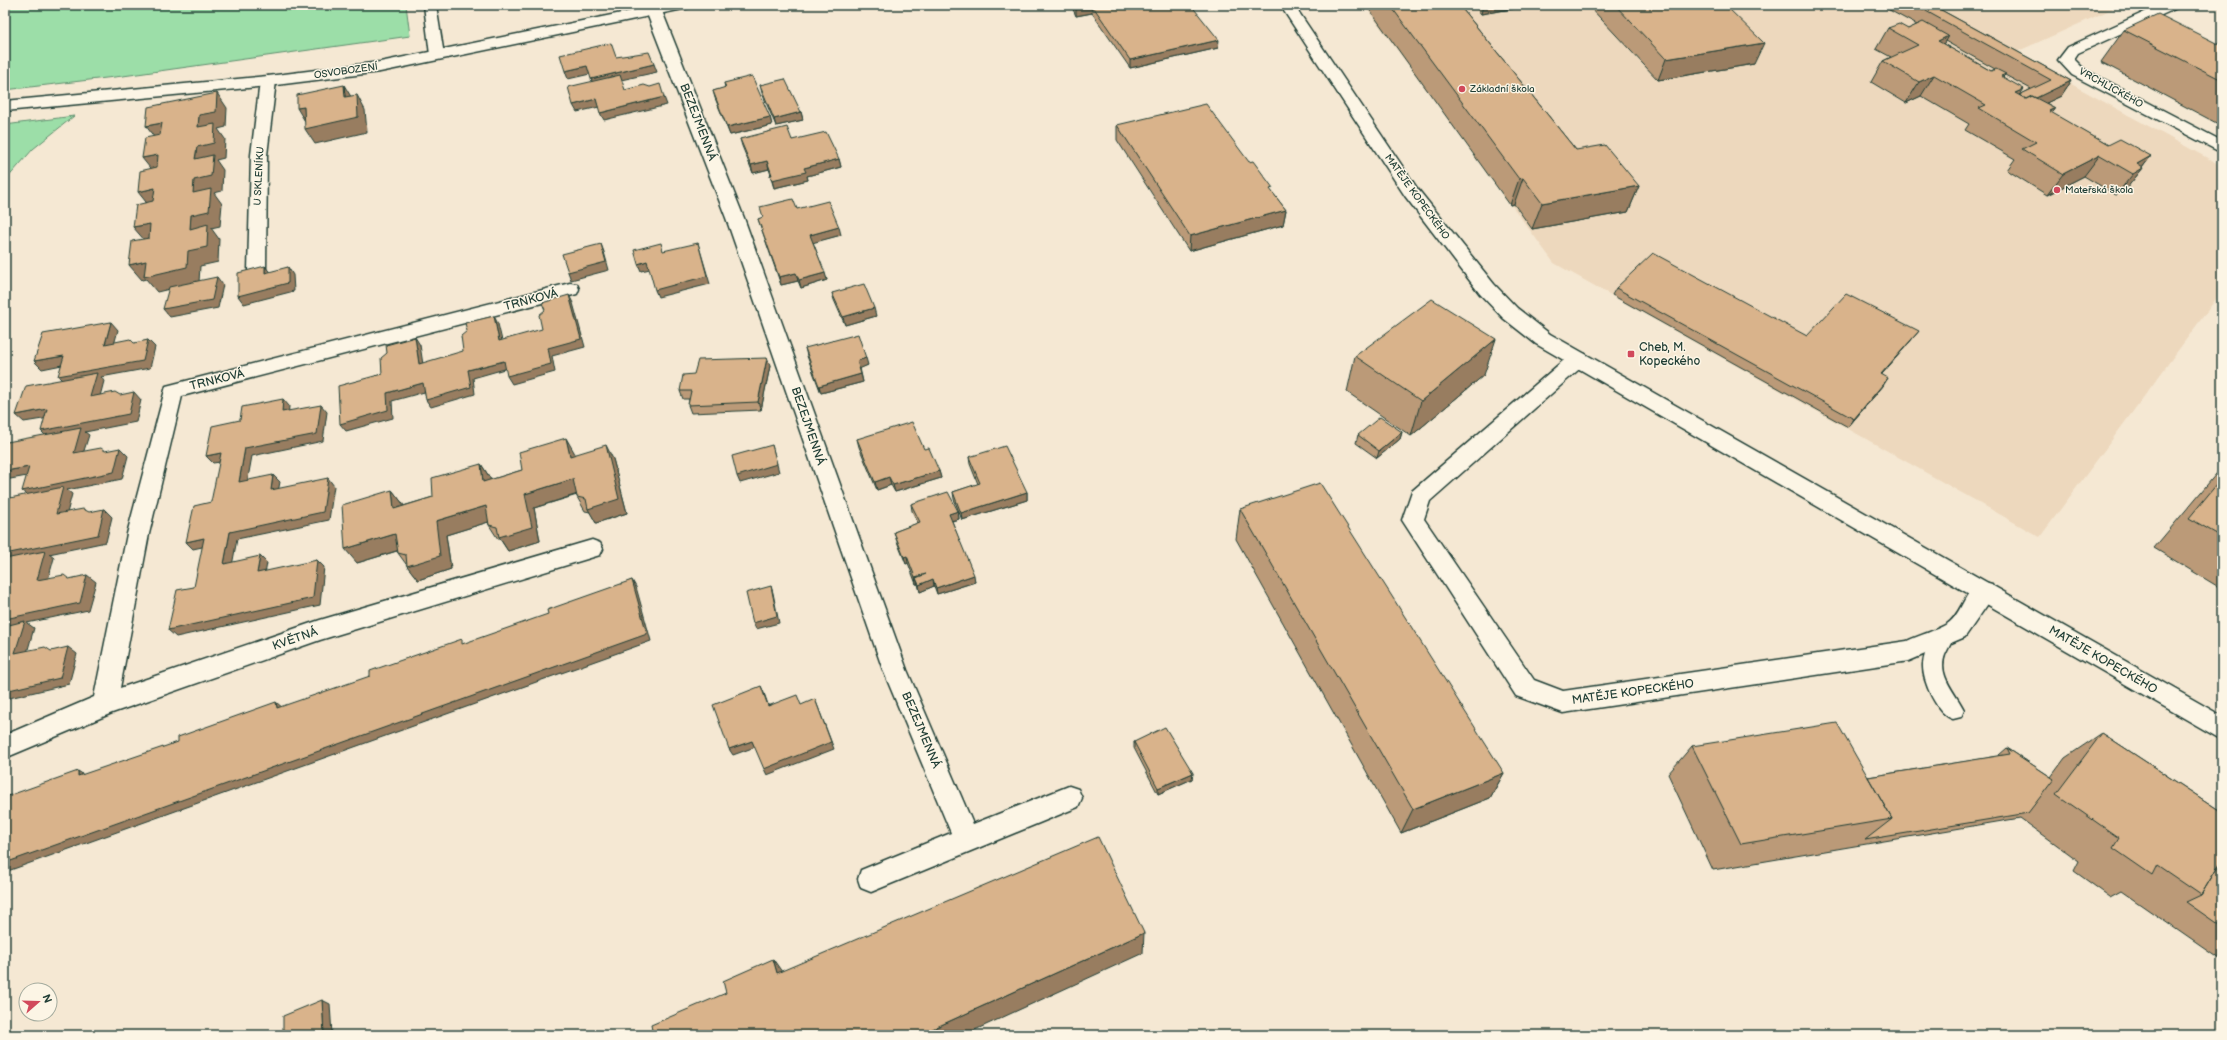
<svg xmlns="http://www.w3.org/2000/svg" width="2227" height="1040" font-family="'Balsamiq Sans',sans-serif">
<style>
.built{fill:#edd8bd}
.green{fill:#9cdea8;stroke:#5e8e6e}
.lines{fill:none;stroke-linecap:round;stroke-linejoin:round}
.service-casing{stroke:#1f3d34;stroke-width:3}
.minor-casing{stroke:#1f3d34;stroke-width:3}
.tertiary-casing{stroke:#1f3d34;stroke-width:3}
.service{fill:#fcf5e5;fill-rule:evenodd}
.minor{fill:#fcf5e5;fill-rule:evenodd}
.tertiary{fill:#fcf5e5;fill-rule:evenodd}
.wall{fill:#bb9a78;stroke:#1f3d34;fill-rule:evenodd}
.shaded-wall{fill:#987d61;stroke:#1f3d34}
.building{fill:#d9b38b;stroke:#1f3d34}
.poi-dot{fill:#d1495b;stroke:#fcf5e5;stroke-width:1.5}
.labels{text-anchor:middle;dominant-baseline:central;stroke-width:3;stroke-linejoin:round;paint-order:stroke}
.far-street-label{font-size:10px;fill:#1f3d34;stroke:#fcf5e5}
.far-poi-label{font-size:10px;fill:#1f3d34;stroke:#fcf5e5;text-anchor:start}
.street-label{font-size:12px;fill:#1f3d34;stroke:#fcf5e5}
.poi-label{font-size:12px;fill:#1f3d34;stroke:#fcf5e5;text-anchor:start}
</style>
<rect width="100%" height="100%" fill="#f5e8d3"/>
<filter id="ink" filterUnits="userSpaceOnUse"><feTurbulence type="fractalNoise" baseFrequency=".025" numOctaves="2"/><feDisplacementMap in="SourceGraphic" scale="8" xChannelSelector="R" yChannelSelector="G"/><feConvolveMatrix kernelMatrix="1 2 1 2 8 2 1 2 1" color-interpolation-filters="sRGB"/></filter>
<g filter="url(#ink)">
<path class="built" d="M1364,5H2121L2014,53L2222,166V291L2040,537L1554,263Z"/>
<path class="green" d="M5,5H406L410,36L123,76L5,90Z
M74,116L33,149L5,181V125Z"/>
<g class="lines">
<g class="service-casing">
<path id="service" d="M424,5H436L444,55L442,58L437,59L430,55Z
M1945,626L1952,629L1955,635C1952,642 1948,648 1945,655C1937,676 1956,693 1964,710L1961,717L1953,719C1937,714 1922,681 1923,664C1924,651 1932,640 1938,629Z"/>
</g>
<g class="minor-casing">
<path id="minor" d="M2160,5H2179L2177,8L2078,53L2074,59L2084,69L2222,141V153L2072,75L2058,60L2068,47Z
M654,6L659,8L662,11L744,218L907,670L973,824L1069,786L1078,789L1082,798L1078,807L871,892L861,888L858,879L861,870L951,833L883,670L726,218L646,11L649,8Z
M268,76L274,78L276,81L267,155L266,271L264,275L257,277L250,275L248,271L251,155L260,81L262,78Z
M570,283L577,284L579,289L577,294L182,396L149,534L120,688L320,620L592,540L600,543L603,549L600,555L320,640L112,713L5,758V735L94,697L127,534L166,386Z
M1578,352L1585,354L1588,359L1585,364L1430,501L1424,519L1534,680L1563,691L1907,641C1920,635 1935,631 1947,624C1965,613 1966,575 1992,584L1995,591L1992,598L1965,637L1909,661L1563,713L1516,696L1402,520L1412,491L1571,354Z"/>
</g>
<g class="tertiary-casing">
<path id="tertiary" d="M661,5H690L688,8L683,9L380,72L268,86L5,111V101L268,76L380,62Z
M1280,5H1294L1417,188L1494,284L1517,308L1550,334L2222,716V740L1536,344L1503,318L1480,294L1405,196Z"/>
</g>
<use href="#service" class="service"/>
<use href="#minor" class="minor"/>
<use href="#tertiary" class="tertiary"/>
</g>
<path class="wall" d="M1071,5H1191L1218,48L1130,68L1092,13L1076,16Z
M1366,5H1459L1576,150L1639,186L1628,212L1532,229L1514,204L1510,205Z
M1474,5H1535L1481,14Z
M1588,5H1725L1754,64L1658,80Z
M1880,5H1932L2071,81L2061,96L2046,103L2055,108L2051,113L2108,145L2151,156L2142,168H2143L2126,189L2116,195L2084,176L2047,195L2007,170L2015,159L1965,130L1969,124L1921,96L1906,103L1871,82L1883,61L1891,57L1876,49L1888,28L1908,29L1917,25ZM1945,41L1995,69L1991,71L1943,44ZM2005,75L2031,89L2020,95L2003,77Z
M2124,30L2222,46V126L2101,62Z
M724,83L770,117L772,125L730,135L715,98L713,91L725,88Z
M760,85L801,112L803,120L776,126L762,93Z
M1117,125L1272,192L1286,210L1283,225L1189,251L1117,140Z
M740,139L792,140L839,159L841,167L807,176L808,180L774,188L770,175H771L769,169L753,173L742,146Z
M797,209L841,235L813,242L827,280L801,288L798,281L781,285L758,219Z
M1616,288L1807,336L1913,338L1882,374L1883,386L1848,427L1612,295Z
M832,293L876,316L845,325L834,300Z
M805,348L868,365L860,368L863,382L821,393L807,356Z
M1355,356L1484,375L1411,436L1347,392Z
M770,366L761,410L691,413L688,405L689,399H683L680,391L694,374Z
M1402,432L1400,439L1377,458L1356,443L1358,435Z
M857,439L924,449L939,471L941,478L895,492L891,485L877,490L859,447Z
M574,452V454L613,459L627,513L596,523L590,512L585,511L577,497V495L534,508L540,541L508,551L500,539H498L489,525L488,522L446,535L451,569L418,580L406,564L398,553L397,551L357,563L392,490L403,504V506L433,497L481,464L490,478V480L522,470Z
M969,457L1027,492V500L962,520L954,499L953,492L978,484L970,464Z
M2222,467V589L2154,548Z
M911,504L958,511L959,519L952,521L975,582L937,594L934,586L920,592L918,584H916L908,563L906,564L896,539L894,532L918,523L912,511Z
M1240,509L1504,773L1490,798L1401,833L1236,539Z
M2102,733L2222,812V961L2121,891L2110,897L2074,871L2079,861L2020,818L1713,870L1668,774L1692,746L1868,777L2000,756L1999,755L2007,748L2051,777L2065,758Z
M1134,742L1193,773L1192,779L1158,794L1134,748Z"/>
<path class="shaded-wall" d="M1092,5V13L1076,16V9Z
M1483,5H1535L1481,14Z
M1948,36L1936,57L1938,41Z
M1219,40L1218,48L1130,68V60Z
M1764,43L1754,64L1658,80L1666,59Z
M654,64L657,72L594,86L591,79Z
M587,66L590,74L568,79L565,71Z
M1934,75L1921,96L1906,103L1919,82Z
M2071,81L2061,96L2011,120L2021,105Z
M344,85L353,100L345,97Z
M2024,89L2015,101V93Z
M217,93L227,108L226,127L218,129L225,139L224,158L216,160L223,170L222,191L214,193L222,204L220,226L211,228L219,239L218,262L200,266L199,282L157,292L146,279L142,280L129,265L188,251L199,115Z
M357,95L365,110L367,132L315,144L305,129Z
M664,97L667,105L604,120L600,113Z
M596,99L599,107L577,112L573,105Z
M304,107L306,123L297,108Z
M2055,108L2040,129L2049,111Z
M801,112L803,120L776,126L774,119Z
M770,117L772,125L730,135L727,127Z
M162,123L173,138L157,141L146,126Z
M158,155L169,170L154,173L142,158Z
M2100,155L2084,176L2047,195L2063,174Z
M2151,156L2141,169L2143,168L2126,189L2116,195L2133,174L2137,164Z
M839,159L841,167L807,176L808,180L774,188L772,180L804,168Z
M767,161L769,169L753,173L751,165Z
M1523,178L1514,204L1510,205L1519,179Z
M1639,186L1628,212L1532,229L1542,203Z
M155,188L166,203L150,207L138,192Z
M1286,210L1283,225L1189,251L1190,236Z
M150,224L162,239L146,242L133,227Z
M839,227L841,235L812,243L810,235Z
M698,243L710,284L658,297L655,290Z
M601,244L604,252L609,270L571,280L568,272Z
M647,261L650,269L641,271L638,264Z
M265,266L271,274L265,273Z
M288,267L293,275L294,291L244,304L238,296Z
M796,273L798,281L781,285L779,277Z
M825,273L827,280L801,288L799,280Z
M217,277L223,285L218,308L170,317L163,309Z
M569,295L573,303L585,347L552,356L555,372L512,384L507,376L548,348Z
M874,308L876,316L845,325L843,317Z
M494,316L498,324L504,349L499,341Z
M111,322L118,330L112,352L105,344Z
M1919,331L1913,338L1876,381L1881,374Z
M415,337L420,345L424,371L419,364Z
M1496,339L1484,375L1411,436L1421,401Z
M148,340L155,347L150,368L101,377L104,381L98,404L90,397L66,384L58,376Z
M64,356L72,363L42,369L34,361Z
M767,358L770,366L761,410L758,402Z
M866,358L868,365L859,369L857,361Z
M504,361L508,368L473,378L475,394L431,407L426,400L468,370Z
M861,374L863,382L821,393L819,386Z
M1888,378L1883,386L1848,427L1854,419Z
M423,383L428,391L392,401L393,418L346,431L340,424L387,393Z
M134,392L141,400L136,422L85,432L89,435L81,460L74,453L49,439L41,431Z
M283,399L289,406L288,420L282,412Z
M321,405L327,412L323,441L252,456L246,489L239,482L245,448Z
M47,409L55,417L24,422L16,415Z
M1402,432L1400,439L1377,458L1379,451Z
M566,438L574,452L578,470L570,456Z
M606,445L613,459L627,513L596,523L588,509Z
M772,445L779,472L740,483L737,476Z
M120,448L128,456L122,479L67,490L72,494L65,521L31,498L22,491Z
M221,453L228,461L213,463L206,456Z
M481,464L490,478L493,496L483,482Z
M29,467L38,474L5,480V471Z
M939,471L941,478L895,492L893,485Z
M273,475L280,482L277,497L271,490Z
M889,477L891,485L877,490L875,482Z
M328,478L334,486L329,520L237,539L231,571L224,564L230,532Z
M573,479L581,493L534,508L540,541L508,551L499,537L525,494Z
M392,490L403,504L405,523L394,509Z
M1027,492V500L962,520L961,513Z
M486,506L495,520L446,535L451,569L418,580L407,566L436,521Z
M104,509L112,517L106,542L49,554L54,558L46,587L5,557V554Z
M958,511L959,519L950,521L949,514Z
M9,529L18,536L5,539V530Z
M395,534L406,548L357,563L345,549Z
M204,538L211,545L193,549L186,542Z
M260,556L267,563L264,580L257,573Z
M907,556L908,563L906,564L904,557Z
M317,560L324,567L320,605L176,637L168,630Z
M926,574L916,578L918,584H916L915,577Z
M87,575L96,582L88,610L27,623L34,628L25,660L15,653L5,628V619Z
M974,575L975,582L937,594L936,588Z
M933,579L934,586L920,592L919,585Z
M632,580L636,587L651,641L5,872V863Z
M771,586L773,593L779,623L756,629L753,623Z
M68,647L77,654L69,684L5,699V691Z
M761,686L764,693L771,713L768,706Z
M815,699L834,749L767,775L764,769Z
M276,702L284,709L277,708Z
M752,741L755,747L733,755L729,749Z
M78,771L87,777L78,776Z
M1193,773L1192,779L1158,794V788Z
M1504,773L1490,798L1401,833L1413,809Z
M1144,933L1143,953L964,1035H919Z
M773,959L787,979L777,973Z
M322,1000L330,1004L332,1035H324Z"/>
<path class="building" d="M1074,5H1191L1219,40L1130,60L1092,5L1076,9Z
M1390,5H1459L1576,150L1605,145L1639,186L1542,203L1523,178L1519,179Z
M1615,5H1725L1764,43L1666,59Z
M1915,5H1932L2071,81L2036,98L2032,96L2026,99L2019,95L2051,80Z
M2158,14L2222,46V80L2124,30Z
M1923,22L1948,36L1938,41L1991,71L1996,69L2006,74L2001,76L2024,89L2015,93L2026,99L2032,96L2055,108L2049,111L2108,145L2120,139L2151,156L2137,164L2143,168L2133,174L2100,155L2063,174L2022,149L2036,142L1979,108L1986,105L1934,75L1919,82L1883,61L1918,45L1888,28L1899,24L1908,29Z
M611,43L616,57L649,52L654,64L591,79L587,66L565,71L560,55Z
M620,75L625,90L644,85L650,87L660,84L664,97L600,113L596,99L573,105L568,87Z
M752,76L770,117L727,127L713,91L726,87L724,83Z
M785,79L801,112L774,119L760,85Z
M344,85L345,97L357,95L358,117L305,129L304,107L297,108V95Z
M217,93L216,112L199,115L198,127L215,124L214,143L197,147L195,159L213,155L211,176L194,180L193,193L211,189L209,211L191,215L190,229L208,224L207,247L188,251L187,267L144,277L146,261L129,265L132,241L149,238L150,224L133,227L136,205L153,201L155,188L138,192L140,171L157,167L158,155L142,158L145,138L160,135L162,123L146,126L148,107Z
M1206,104L1249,162L1253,161L1273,188L1270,189L1286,210L1190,236L1117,125Z
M787,127L792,140L826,132L839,159L804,168L806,172L772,180L770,175H772L767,161L751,165L740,139Z
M793,199L797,209L828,201L839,227L810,235L825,273L799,280L796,273L779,277L758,219L763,217L760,207Z
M661,243L663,251L698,243L707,276L655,290L647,261L638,264L634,250Z
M601,244L606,262L568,272L562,254Z
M1653,253L1807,336L1846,294L1919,331L1881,374L1888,378L1854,419L1616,288Z
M265,266V273L288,267V283L238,296V273Z
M217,277L212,300L163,309L169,287Z
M864,284L874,308L843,317L832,293Z
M569,295L581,339L548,348L551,364L507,376L504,361L468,370L471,387L426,400L423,383L387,393L388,410L340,424L338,386L382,374L381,358L387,353L386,345L415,337L419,364L463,351L461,336L467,331L465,323L494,316L499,341L542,329L539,315L545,310L542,303Z
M1432,299L1496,339L1421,401L1355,356Z
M111,322L105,344L130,339L134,343L148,340L143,361L58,376L64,356L34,361L43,334Z
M858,334L866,358L857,361L861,374L819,386L805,348Z
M767,358L758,402L688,405L691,391H680L683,375L694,374L698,360Z
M97,373L90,397L115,392L120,395L134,392L129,414L41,431L47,409L16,415L26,386Z
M283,399L282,412L321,405L317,434L245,448L239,482L273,475L271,490L328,478L323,512L230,532L224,564L260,556L257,573L317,560L313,598L168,630L177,590L194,587L204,538L186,542L194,506L211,502L221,453L206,456L212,426L240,420L242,407Z
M1380,417L1402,432L1379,451L1358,435Z
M912,422L924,449L929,448L939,471L893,485L889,477L875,482L857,439Z
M81,428L74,453L101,448L105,451L120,448L114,472L22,491L29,467L5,471V448L7,442Z
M566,438L570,456L606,445L619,499L588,509L586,499L577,497L573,479L525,494L532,527L499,537L497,527L489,525L486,506L436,521L440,556L407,566L406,555L398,553L395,534L345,549L342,505L392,490L394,509L433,497L432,478L481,464L483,482L522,470L519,452Z
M772,445L777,464L737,476L732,456Z
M1005,446L1027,492L961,513L953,492L980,483L969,457Z
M2222,478V537L2189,518Z
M1320,483L1504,773L1413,809L1240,509Z
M63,487L56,514L83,509L89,512L104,509L98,535L5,554V544L9,529L5,530V499Z
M948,492L958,511L949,514L974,575L936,588L933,579L919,585L916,578L926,574L915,577L907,556L904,557L894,532L920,522L911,504Z
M45,551L37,580L64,575L69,579L87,575L80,603L5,619V559Z
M632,580L647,634L5,863V797L78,771V776L178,742V737L276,702L277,708L370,676V671L462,639V644L548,614L547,610Z
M771,586L777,616L753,623L746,593Z
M25,621L15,653L45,647L51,651L68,647L60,678L5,691V626Z
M761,686L768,706L797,695L801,705L815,699L831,742L764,769L752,741L729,749L713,705Z
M1837,723L1892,819L1741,844L1692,746Z
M1165,727L1193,773L1158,788L1134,742Z
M2102,733L2222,812V860L2201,895L2157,865L2152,875L2113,848L2119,838L2056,794Z
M2007,748L2054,779L2028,813L1865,840L1892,819L1868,777L2010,754Z
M1098,837L1144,933L919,1035H653L651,1025L726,993L723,981L773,959L777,973Z
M2222,860V927L2186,902L2201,895Z
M322,1000L324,1035H283V1016Z"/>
</g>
<g class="poi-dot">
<circle cx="1462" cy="89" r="4"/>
<circle cx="2057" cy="190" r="4"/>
<rect x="1627" y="350" width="8" height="8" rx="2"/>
</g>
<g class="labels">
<g class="far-street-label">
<text transform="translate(346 71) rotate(-8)">OSVOBOZENÍ</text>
<text transform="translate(2111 88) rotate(29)">VRCHLICKÉHO</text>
<text transform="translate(259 176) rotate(-87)">U SKLENÍKU</text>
<text transform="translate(1417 197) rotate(54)">MATĚJE KOPECKÉHO</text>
</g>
<g class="far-poi-label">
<text x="1470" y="89">Základní škola</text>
<text x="2065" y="190">Mateřská škola</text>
</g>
<g class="street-label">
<text transform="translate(698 122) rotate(69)">BEZEJMENNÁ</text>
<text transform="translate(531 300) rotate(-15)">TRNKOVÁ</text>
<text transform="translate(217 380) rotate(-14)">TRNKOVÁ</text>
<text transform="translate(808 426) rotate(71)">BEZEJMENNÁ</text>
<text transform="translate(295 639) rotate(-19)">KVĚTNÁ</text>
<text transform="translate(2103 660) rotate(30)">MATĚJE KOPECKÉHO</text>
<text transform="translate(1633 692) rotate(-8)">MATĚJE KOPECKÉHO</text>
<text transform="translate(921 730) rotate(67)">BEZEJMENNÁ</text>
</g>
<g class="poi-label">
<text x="1639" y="347">Cheb, M.<tspan x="1639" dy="14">Kopeckého</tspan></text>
</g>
</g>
<rect width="2227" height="1040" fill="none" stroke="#fcf5e5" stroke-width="20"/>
<rect x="10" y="10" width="2207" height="1020" fill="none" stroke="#1f3d34" stroke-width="1.5" filter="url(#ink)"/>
<g transform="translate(38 1002) rotate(70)"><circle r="19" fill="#fcf5e5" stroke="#a4ab9e"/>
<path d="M0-3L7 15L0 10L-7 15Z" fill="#d1495b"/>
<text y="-6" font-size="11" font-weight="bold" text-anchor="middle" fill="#1f3d34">N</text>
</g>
</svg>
